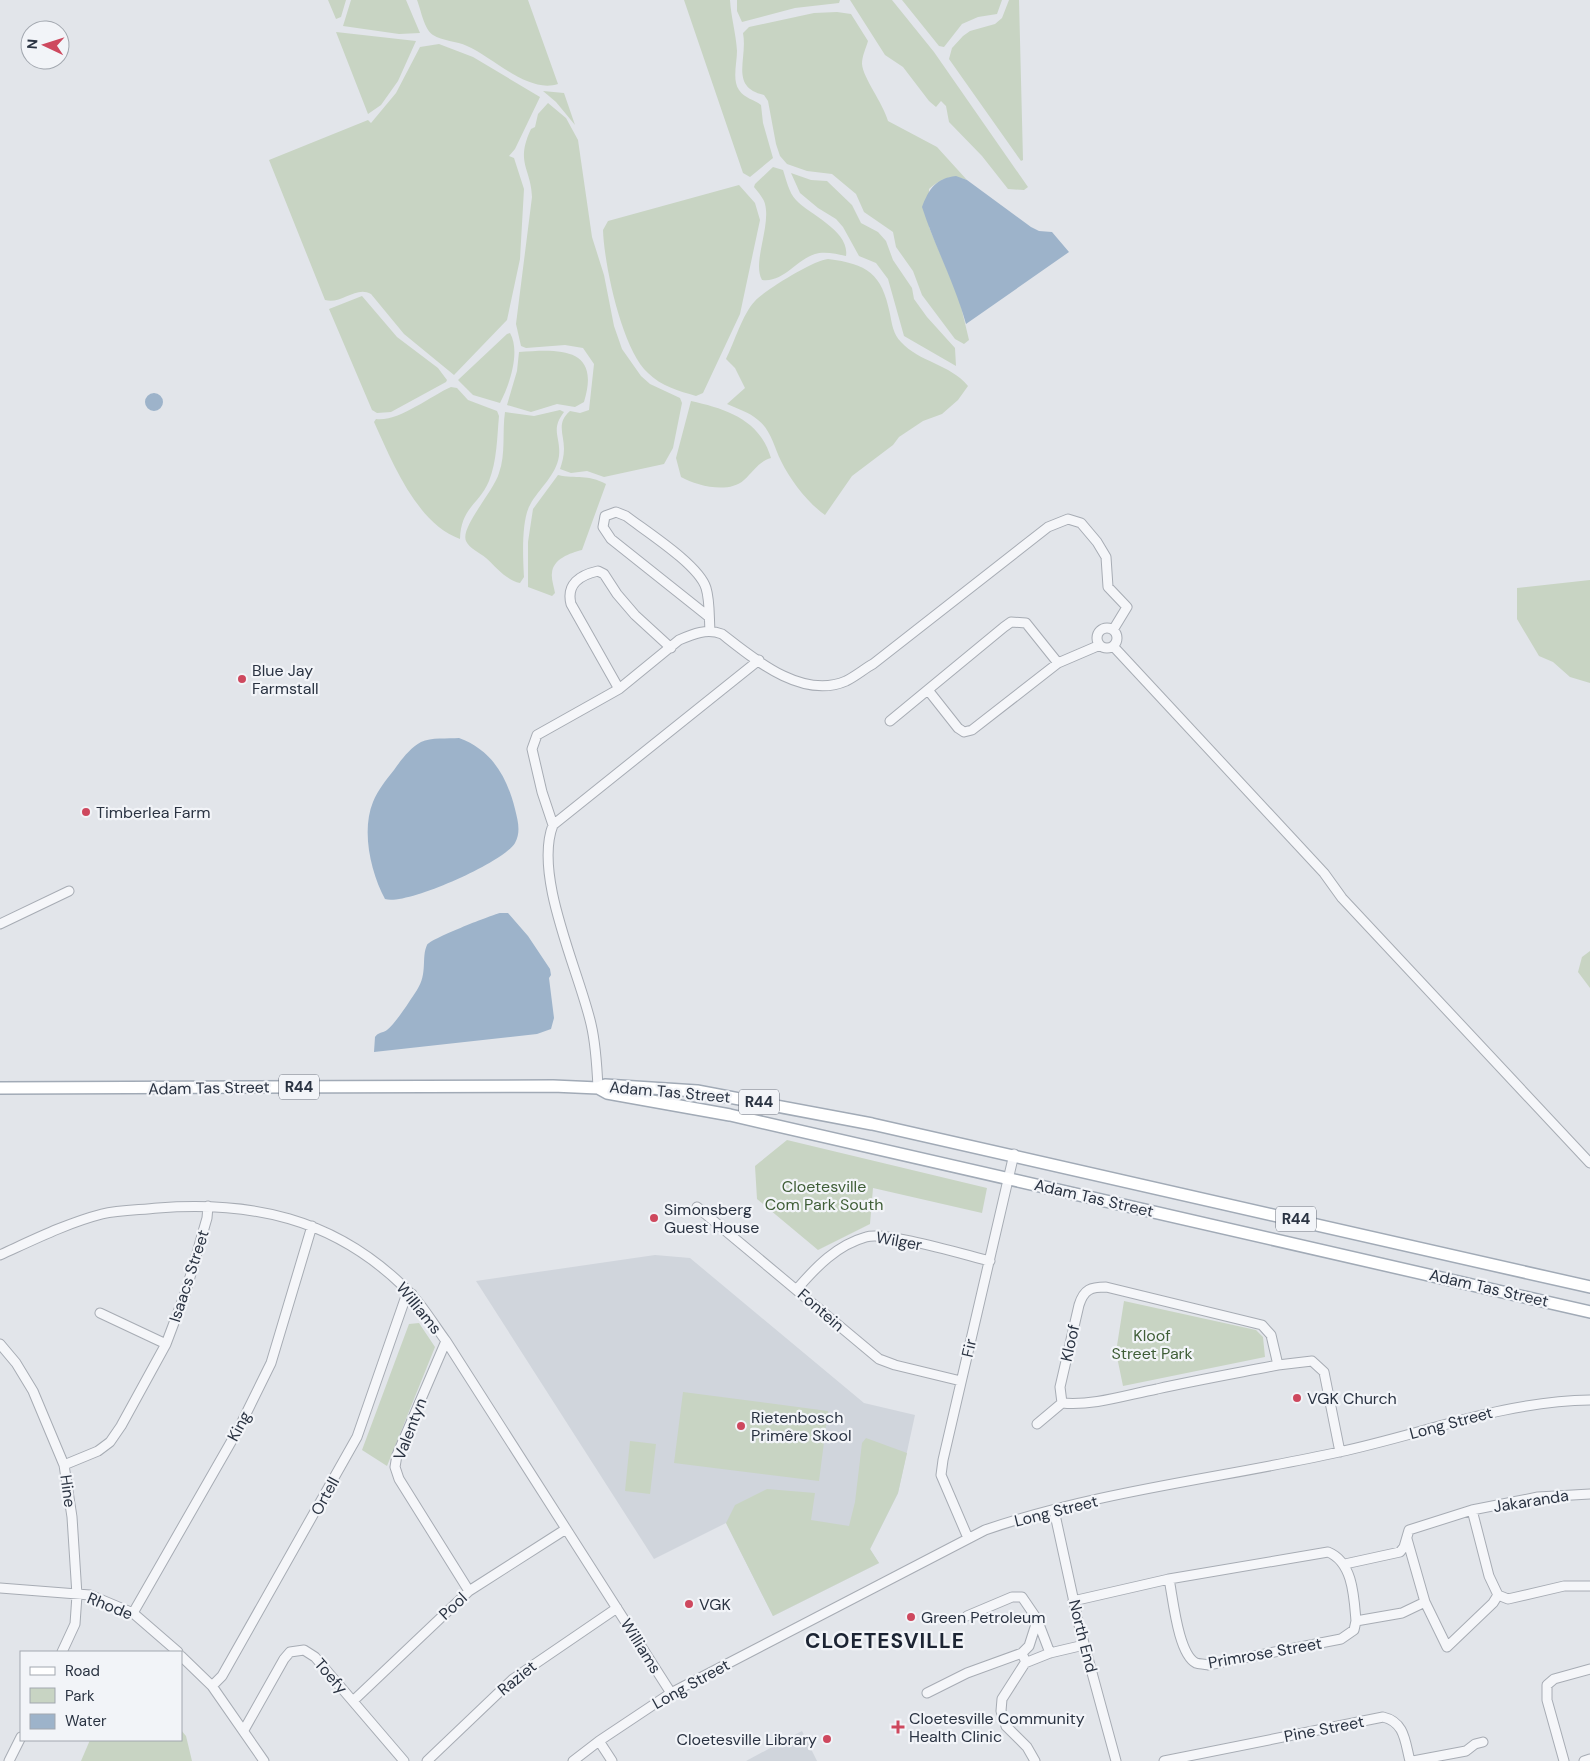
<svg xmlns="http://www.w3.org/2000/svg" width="1590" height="1761" font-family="'DM Sans',sans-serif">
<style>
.built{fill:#d0d5dc}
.green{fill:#c8d4c3}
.water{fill:#9db3ca}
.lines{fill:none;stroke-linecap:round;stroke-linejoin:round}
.minor-casing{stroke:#a7acb4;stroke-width:11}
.major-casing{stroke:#a1aab6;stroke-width:14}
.minor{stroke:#f5f6f9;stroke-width:9}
.major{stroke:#fff;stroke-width:11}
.poi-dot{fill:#ce485e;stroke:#f2f4f8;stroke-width:2}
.labels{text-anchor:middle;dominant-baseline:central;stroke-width:4.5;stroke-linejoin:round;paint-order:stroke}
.shield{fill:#f2f4f8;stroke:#666d79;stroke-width:1}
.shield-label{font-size:15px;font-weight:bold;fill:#2a3342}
.poi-label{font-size:16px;fill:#2a3342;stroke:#f2f4f8;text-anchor:start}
.street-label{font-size:16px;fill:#2a3342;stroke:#f2f4f8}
.park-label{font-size:16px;fill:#3f5e37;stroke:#f2f4f8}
.district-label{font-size:21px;font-weight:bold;letter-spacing:1px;fill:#1c2433;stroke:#f2f4f8}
</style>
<rect width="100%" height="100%" fill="#e2e5ea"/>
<path class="built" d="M655,1255L690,1258L864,1403L915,1415L898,1493L870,1549L879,1563L773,1616L726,1523L654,1559L476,1281Z
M802,1731L817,1761H746Z"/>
<path class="green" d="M328,0H346L341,17L336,19Z
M351,0H406L420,33L399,34L343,26Z
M417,0H528L558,84C528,94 493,57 467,46C457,41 442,41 433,35C424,29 421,10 417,0Z
M684,0H730C731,17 736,34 737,51C737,63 732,80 739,90C745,99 754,99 761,105L763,123L773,158L750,177L743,173Z
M737,0H840L839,3L795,8L742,22L737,11Z
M850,0H892L934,52L1028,187L1024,190L1008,189L982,156L949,122L946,106L941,101L936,107L929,101L903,67L885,55Z
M902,0H1002L997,14L978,17L962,24L944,47L939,46Z
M1009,0H1019L1023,160L1021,161L949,59L952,48L963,36L970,31L995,24L1002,18Z
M837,12L851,14L868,41C866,48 862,56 862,64C863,78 883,103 888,121L937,147L967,180C951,174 942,178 929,189V227L959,298L969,340L964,344L955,339L922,295L913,271L896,247L893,232L864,212L856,194L832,174L807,171L787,164L780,156L776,144L768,101L764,95C729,87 748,59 743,33L749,27L814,13Z
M336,32L416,41L398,81L381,105L368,114Z
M439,44L473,57L540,97L515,149L509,156L514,158L524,189L520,259L507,320L454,375L404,334L371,294C356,285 341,305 325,300L269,160L368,120L371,123L396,93L420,47Z
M543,91L564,93L575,125L556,102Z
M548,103L566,118L578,140L592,237L604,275L614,326L622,349L641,376L650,384L680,398L682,403L673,448L664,464L604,477L587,471L571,473L560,469C562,463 564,456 564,449C564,434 556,423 570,411L580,413L589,410L594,364L583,348L565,345L526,348L521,346L516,324L532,197C531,168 515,163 531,129L535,127L538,114Z
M773,167L783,170C786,179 789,193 796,200C810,215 850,231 846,256C837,254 824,251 815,254C796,260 783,283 762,280C752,263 771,226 765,204C764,199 758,192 754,187L755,184Z
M791,173L811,180L827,181L852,205L861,223L878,232L886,241L893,260L912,288L914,299L927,317L955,348L956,366L904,336L888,279L876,263L859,256L843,227L836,219L818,208L800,193Z
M739,185L755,203L760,220L740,314L703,393L696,396C679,391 661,386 648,373C622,350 604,264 603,230L608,221Z
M828,259C867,264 882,273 890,314C892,324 893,334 901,342C919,362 950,364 968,386L958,400L942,414L923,421L899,437L893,445L852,476L825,515C807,502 791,481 781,461C774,447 771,430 758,420C749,412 738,409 727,404L745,388L735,368L726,359C734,343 743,313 755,301C765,290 814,260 828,259Z
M362,296L397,337L438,368L447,380L446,382L391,412L377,413L372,410L329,309Z
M510,333C521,352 509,386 500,403L473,395L458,380L507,334Z
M519,352C560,349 601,347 584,402L575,407L557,404L531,412L507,405L517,371Z
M451,387L457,388L468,400L497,411L499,416C497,438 497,461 489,481C479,505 461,507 460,539C416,523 392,461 374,422L376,419C399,422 430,396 451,387Z
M691,401C727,409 760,420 771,458C759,461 753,472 744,480C729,494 697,486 681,477L676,458Z
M560,410L564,412C550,430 561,437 559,456C556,476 539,488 530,505C521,521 523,559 524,577L520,583C506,580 496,567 486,558C480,553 469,548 466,541C460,527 494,491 499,473C506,454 502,432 505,412L534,416Z
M558,475C576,479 588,474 606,484L582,550C570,553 553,559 552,573C551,579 554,587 555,593L552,596L528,587V542L533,509Z
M1590,580V683L1570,677L1553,662L1539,656L1517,619V588Z
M1590,951V988L1578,972L1582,957Z
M787,1140L987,1188L982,1213L873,1188L870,1224L818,1250L757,1199L755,1166Z
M1124,1301L1256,1330L1263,1337L1265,1357L1123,1386L1116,1352Z
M419,1323L435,1347L387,1466L362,1450L409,1324Z
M683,1392L828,1411L819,1481L674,1463Z
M866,1438L907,1453L898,1493L870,1549L879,1563L773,1616L726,1523L735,1505L767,1489L815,1493L811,1520L849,1526L855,1502L862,1443Z
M630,1441L656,1444L650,1494L625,1491Z
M181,1730L186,1736L192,1761H81L90,1740H181Z"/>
<path class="water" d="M956,176L967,180L1031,227L1039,231L1052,232L1069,252L966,324C955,284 935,247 922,207C929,189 936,178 956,176Z
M145 402a9 9 0 1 1 18 0a9 9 0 1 1-18 0Z
M459,738C492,750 507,777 515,809C518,821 521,832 515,843C504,862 406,906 385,899C371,873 361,831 373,802C378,790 386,780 394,770C401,760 410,748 421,742C431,737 448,739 459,738Z
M500,913H508L528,936L550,969L551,975L549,978L554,1018L551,1029L537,1034L374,1052L375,1037C378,1032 383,1033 387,1030C396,1023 411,999 417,990C428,973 421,958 427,945C430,939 489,916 500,913Z"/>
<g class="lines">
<g class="minor-casing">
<path id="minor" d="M709,617L611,539L603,527L605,516L616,512L626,516C647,532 699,565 706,588C710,601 709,617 710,631
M1097 638a10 10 0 1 1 20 0a10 10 0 1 1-20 0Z
M1113,646L1324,873L1342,898L1590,1163
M619,689L571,604C566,584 580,575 598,571L604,574L617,594L635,615L671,648
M928,690L958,728L964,732L972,730L1058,663L1100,645
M890,721L1004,627L1011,622L1026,623L1058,663
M553,825L542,792L532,749L537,735L619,689L679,640C693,634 707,628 722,634C754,659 802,700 846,681C856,676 864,669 873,664L1048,527L1068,519L1081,523L1097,542L1106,557L1108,587L1127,607L1113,630
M0,924L69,891
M598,1088C597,1066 596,1045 591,1024C579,971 533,876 553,825L759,660
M697,1207L879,1359L895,1365L961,1381
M0,1255C33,1240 67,1223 102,1214C119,1210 140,1210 158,1208C252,1201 332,1218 402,1285C420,1301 432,1322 446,1341L671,1693
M797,1289C816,1267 837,1245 866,1237C886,1231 965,1255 990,1261
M100,1313L166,1344
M446,1341L397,1455L395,1467L399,1479L469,1591
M0,1344L16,1363L33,1391L64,1465L72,1517L77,1595L75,1624L62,1652
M1278,1365L1271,1335L1262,1325L1106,1287C1091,1287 1084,1289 1079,1305L1060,1387L1062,1403C1093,1406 1126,1395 1157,1389C1197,1380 1237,1373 1278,1365L1312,1361L1324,1372L1340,1452
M1037,1424L1062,1403
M64,1465L98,1451L110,1442L121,1426L166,1344L186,1291L207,1218L208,1206
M1054,1510L1079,1625L1116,1761
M1472,1510L1489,1576L1498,1595L1508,1599L1564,1586H1590
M968,1538L941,1475L943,1460L1014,1154
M1407,1539L1425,1602L1447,1647L1493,1603L1498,1595
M1345,1564L1400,1552L1404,1547L1409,1530L1472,1510L1538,1497L1590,1494
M0,1588L90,1595L133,1613L178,1652
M1073,1601L1169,1579L1328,1552C1353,1562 1354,1597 1356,1621L1354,1630L1341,1639L1208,1665C1204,1664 1199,1664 1196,1663C1178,1654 1173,1598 1169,1579
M133,1613L239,1428L271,1363L312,1226
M967,1616L1012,1597H1022L1037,1619L1050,1653
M1356,1621L1402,1613L1425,1602
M181,1656L212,1686L264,1761
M1024,1658L1022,1653L1029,1646L1037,1621
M212,1686L222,1676L357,1437L405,1299L412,1294
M927,1693L967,1673L1022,1653
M353,1701L469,1591L566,1529
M244,1730L284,1659L290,1652L304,1650L315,1657L404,1761
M599,1741L612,1761
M9,1761L21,1737
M427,1761L513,1679L617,1608
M573,1761L599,1741L671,1693L985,1530C1098,1491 1222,1478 1339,1452C1423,1434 1504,1401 1590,1400
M1035,1761L1027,1747L1006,1726L1001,1711L1002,1699L1025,1663L1050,1653L1084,1645
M1164,1761L1383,1717C1405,1722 1405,1742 1410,1761
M1413,1761L1466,1751L1475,1744L1483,1742
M1564,1761L1547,1700V1685L1554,1679L1590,1669
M1584,1761L1590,1759"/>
</g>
<g class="major-casing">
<path id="major" d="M0,1088L553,1086L598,1088L607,1093L730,1115L1590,1312
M598,1088L605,1085L697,1091L872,1124L1590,1287"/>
</g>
<use href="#minor" class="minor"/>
<use href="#major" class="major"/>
</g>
<g class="poi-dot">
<circle cx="242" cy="679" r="5"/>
<circle cx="86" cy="812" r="5"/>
<circle cx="654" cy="1218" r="5"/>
<circle cx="1297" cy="1398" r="5"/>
<circle cx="741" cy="1426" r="5"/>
<circle cx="689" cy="1604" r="5"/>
<circle cx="911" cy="1617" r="5"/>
<path d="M895.5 1719.5h5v5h5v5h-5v5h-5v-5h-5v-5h5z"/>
<circle cx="827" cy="1739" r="5"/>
</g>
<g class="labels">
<g class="shield">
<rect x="279" y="1074.5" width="40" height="25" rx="4"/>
<rect x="739" y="1089.5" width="40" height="25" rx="4"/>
<rect x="1276" y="1206.5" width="40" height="25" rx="4"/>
</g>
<g class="shield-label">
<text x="299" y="1087">R44</text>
<text x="759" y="1102">R44</text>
<text x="1296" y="1219">R44</text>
</g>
<g class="poi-label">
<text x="252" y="670">Blue Jay<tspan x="252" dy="18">Farmstall</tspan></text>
<text x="96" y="812">Timberlea Farm</text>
<text x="664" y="1209">Simonsberg<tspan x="664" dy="18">Guest House</tspan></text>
<text x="1307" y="1398">VGK Church</text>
<text x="751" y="1417">Rietenbosch<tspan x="751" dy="18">Primêre Skool</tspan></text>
<text x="699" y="1604">VGK</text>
<text x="921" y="1617">Green Petroleum</text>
<text x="909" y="1718">Cloetesville Community<tspan x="909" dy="18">Health Clinic</tspan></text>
<text x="817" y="1739" text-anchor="end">Cloetesville Library</text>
</g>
<g class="street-label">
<text transform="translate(209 1088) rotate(-1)">Adam Tas Street</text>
<text transform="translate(670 1092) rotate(5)">Adam Tas Street</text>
<text transform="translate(1094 1198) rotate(13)">Adam Tas Street</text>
<text transform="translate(899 1241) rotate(10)">Wilger</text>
<text transform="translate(189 1276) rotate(-72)">Isaacs Street</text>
<text transform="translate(1489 1288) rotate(13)">Adam Tas Street</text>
<text transform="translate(419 1308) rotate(51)">Williams</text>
<text transform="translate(821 1310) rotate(41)">Fontein</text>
<text transform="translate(1070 1343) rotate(-77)">Kloof</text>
<text transform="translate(969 1348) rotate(-77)">Fir</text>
<text transform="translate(1451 1423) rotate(-15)">Long Street</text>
<text transform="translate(239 1426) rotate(-62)">King</text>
<text transform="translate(410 1429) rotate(-69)">Valentyn</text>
<text transform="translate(68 1491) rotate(82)">Hine</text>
<text transform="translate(325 1496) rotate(-61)">Ortell</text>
<text transform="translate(1531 1501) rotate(-9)">Jakaranda</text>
<text transform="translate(1056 1511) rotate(-14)">Long Street</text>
<text transform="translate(110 1606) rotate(22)">Rhode</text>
<text transform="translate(453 1606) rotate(-43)">Pool</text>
<text transform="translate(1083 1636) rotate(76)">North End</text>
<text transform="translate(641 1646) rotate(58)">Williams</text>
<text transform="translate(1265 1653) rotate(-10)">Primrose Street</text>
<text transform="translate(331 1676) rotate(49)">Toefy</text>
<text transform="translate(517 1678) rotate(-39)">Raziet</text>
<text transform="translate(691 1684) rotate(-29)">Long Street</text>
<text transform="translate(1324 1729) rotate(-11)">Pine Street</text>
</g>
<g class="park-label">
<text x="824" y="1186">Cloetesville<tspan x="824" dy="18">Com Park South</tspan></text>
<text x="1152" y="1335">Kloof<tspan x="1152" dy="18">Street Park</tspan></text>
</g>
<g class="district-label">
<text x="885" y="1641">CLOETESVILLE</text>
</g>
</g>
<rect x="20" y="1651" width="162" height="90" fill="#f2f4f8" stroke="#a2a7af"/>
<rect x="30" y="1667" width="25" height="8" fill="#ffffff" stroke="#a2a7af"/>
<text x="65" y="1676" font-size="15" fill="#2a3342">Road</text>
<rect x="30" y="1688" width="25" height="15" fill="#c8d4c3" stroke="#a2a7af"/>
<text x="65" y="1701" font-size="15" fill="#2a3342">Park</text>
<rect x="30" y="1714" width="25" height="15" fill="#9db3ca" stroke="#a2a7af"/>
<text x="65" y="1726" font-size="15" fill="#2a3342">Water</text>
<g transform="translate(45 45) rotate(274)"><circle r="24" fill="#f2f4f8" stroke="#a2a7af"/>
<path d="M0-4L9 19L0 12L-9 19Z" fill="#ce485e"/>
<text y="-8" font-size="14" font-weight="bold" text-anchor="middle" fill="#2a3342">N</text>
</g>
</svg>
